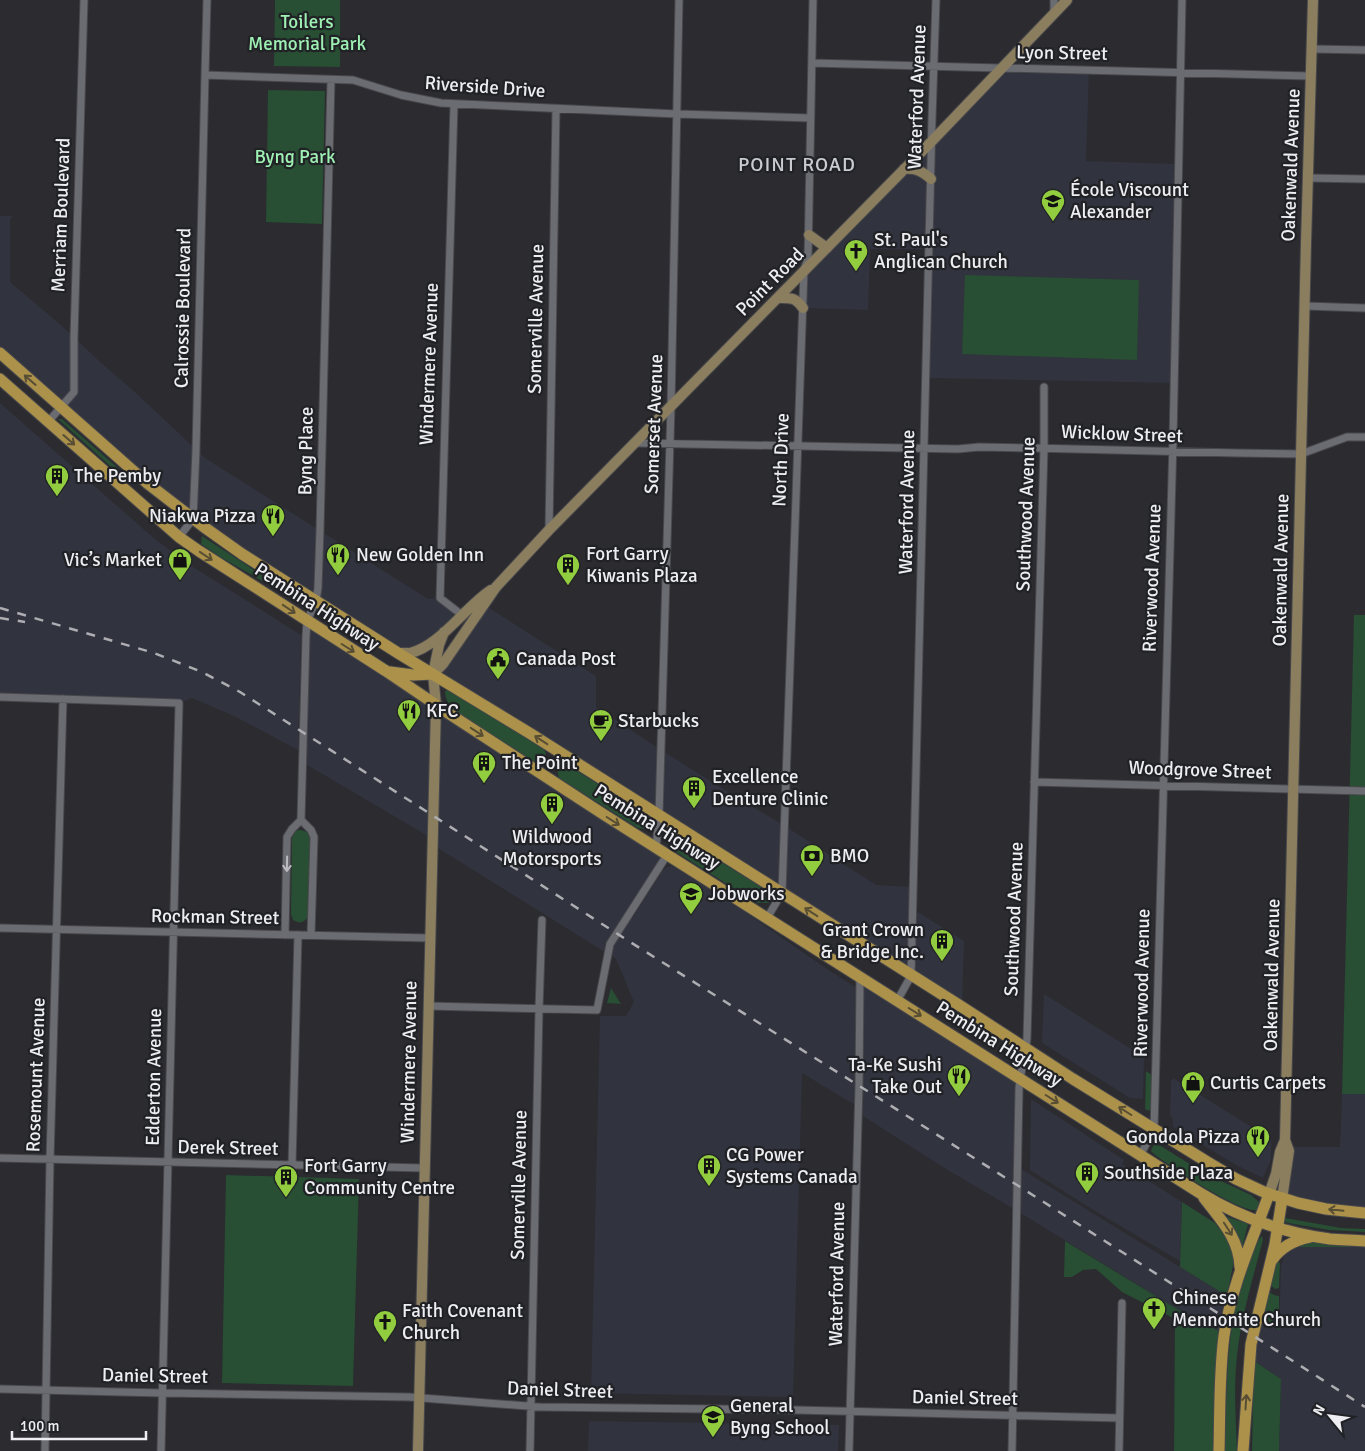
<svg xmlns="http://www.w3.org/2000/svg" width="1365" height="1451" font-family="Signika,sans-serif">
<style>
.built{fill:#31333e}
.green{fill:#284e33}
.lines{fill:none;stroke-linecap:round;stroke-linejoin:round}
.street-casing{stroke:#48484c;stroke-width:9}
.secondary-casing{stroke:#48484c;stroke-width:12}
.primary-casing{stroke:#48484c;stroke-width:13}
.street{stroke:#6b6c72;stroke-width:7}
.secondary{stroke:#8b7e5e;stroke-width:10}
.primary{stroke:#ab9149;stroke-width:11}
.rail{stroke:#adadb2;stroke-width:2.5;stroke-dasharray:9 9;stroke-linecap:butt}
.oneway{stroke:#584e34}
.oneway2{stroke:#bababf}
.labels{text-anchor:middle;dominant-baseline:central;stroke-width:4.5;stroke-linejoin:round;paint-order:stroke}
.park-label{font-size:19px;fill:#9ef0b3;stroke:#212226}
.street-label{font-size:19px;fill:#eeeef2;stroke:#212226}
.poi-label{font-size:19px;fill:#eeeef2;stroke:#212226;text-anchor:start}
.neighbourhood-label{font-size:20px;letter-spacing:1px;fill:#cacbd1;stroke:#212226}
</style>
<rect width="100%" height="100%" fill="#2b2b30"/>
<path class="built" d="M1000,68L1089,70L1086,161L1178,164L1173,383L926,378L929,249H870L868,310L803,308L804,270Z
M0,216H13L10,219V282L63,327L98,360L136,393L205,458L428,599L440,598L465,612L427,650L410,660L204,527L0,353Z
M0,403L156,540L190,565L301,635L298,750L236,717L192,698L179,703L0,697Z
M483,604L596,676V707L661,750L725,790L785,826L876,885L913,887V909L964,941L962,1007L433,674Z
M307,621L667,855L628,917L632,919L663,870L667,867L672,866L745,912L827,969L857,988L855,1053L859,1055L860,978L1018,1080V1167L1227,1296L1219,1331L1187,1315L1009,1206L946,1169L858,1113V1106L848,1101L802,1073L793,1397L591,1393L600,1016H626L634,1002L616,959L433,845V840L421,832L302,762Z
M1044,994L1144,1057L1143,1099L1130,1098L1042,1043Z
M1173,1078L1271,1139V1160L1263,1178L1236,1165L1172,1126L1173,1123L1172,1117L1170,1116L1171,1081Z
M1342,1094H1365V1213L1282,1199L1285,1140L1296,1147H1340Z
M1031,1099L1124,1160L1122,1164L1182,1202L1180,1261L1095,1211L1030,1170Z
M1365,1241V1451H1279L1281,1379L1254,1361L1259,1318L1279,1330L1281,1266L1287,1246Z
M589,1421L839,1425L838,1451H588Z"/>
<path class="green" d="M275,0H340V67L274,66Z
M268,90L325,91L322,224L266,222Z
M965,275L1139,280L1137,360L962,354Z
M58,419H62L119,469L118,471L109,465Z
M202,536L297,598L296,600L222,558L201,544Z
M1354,615H1365V1094H1342Z
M447,690L544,749L546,754L545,760L541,763L535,762L455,711C449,706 445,699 445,691Z
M566,764L653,819L655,823L654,825L645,829L638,828L559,778L557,770L560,766Z
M298,830H301L307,832L310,837L308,917C304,923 299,924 293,920L291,914L292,838L295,832Z
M675,839H683L686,840L767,891L773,896V900L769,903H757L670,848L669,843Z
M611,988L621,1004L607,1003Z
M1146,1071L1152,1075L1151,1108L1149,1111L1145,1109Z
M1154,1145L1161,1146L1204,1173L1251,1195L1259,1202V1204L1257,1210C1242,1214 1169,1166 1154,1154L1151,1151L1152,1148Z
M226,1175L359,1179L353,1386L222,1383Z
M1182,1202L1215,1223L1232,1244L1234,1260L1227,1296L1180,1267Z
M1225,1216L1248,1224L1242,1248Z
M1285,1218L1341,1228L1365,1229V1232L1329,1230L1288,1223L1283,1221Z
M1262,1236L1263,1240C1252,1281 1239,1324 1236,1367C1234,1395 1236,1423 1237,1451H1225C1227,1388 1225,1324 1248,1264C1252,1255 1255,1243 1262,1236Z
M1065,1241L1187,1315L1219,1331L1216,1360L1213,1451H1174L1175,1319L1122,1292L1096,1269L1083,1270L1072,1277H1064Z
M1304,1241L1346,1245L1350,1247H1294Z
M1277,1261L1280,1263L1279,1288L1275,1289L1269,1284L1268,1279Z
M1267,1291L1274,1295L1279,1296V1330L1259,1318Z
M1254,1361L1281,1379L1279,1451H1252Z"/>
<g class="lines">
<g class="street-casing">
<path id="street" d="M207,0L205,75L353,80L401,95L441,103L677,114L810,118
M1054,14V0
M1312,49L1365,50
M812,63L1310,76
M454,104L440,598L462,615
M1308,178L1365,179
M1305,306L1365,308
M48,422L74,392V337L84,0
M635,443L958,449L979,447L1032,448L1237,453L1301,454L1347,437H1365
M549,530L556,109
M179,537L193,519L196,450L205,75
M0,697L179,703L161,1451
M1034,782L1365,791
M301,820L311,830L314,837L311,935
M656,848L659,815L671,407L679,0
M767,918L782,893L804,270L808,258L813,0
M0,928L429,938
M285,935L287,837L292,829L301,820L306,636L307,621L316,601L318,588L320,530L331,80
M897,1001L911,976L932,119L936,0
M428,1006L597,1010L610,944L667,855
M1141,1154L1154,1129L1173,441L1182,0
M0,1158L424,1168
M292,1166L298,935
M0,1389L162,1393L409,1397L540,1407L796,1410L1119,1418
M45,1451L50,1159L63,699
M530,1451L539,1009L542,920
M849,1451L859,1085L860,977
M1012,1451L1019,1089C1020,1072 1026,1055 1027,1038L1044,448V387
M1119,1451L1122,1303"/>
</g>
<g class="secondary-casing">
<path id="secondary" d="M904,169C916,168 922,171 931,179
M809,235L827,248
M778,298C791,298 795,297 803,308
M398,653C402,653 406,653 410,653C440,646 465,607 491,590
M433,674L443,664L496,587L549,530L932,141L1067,0
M1269,1194L1276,1174L1280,1152L1285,1140
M1282,1199L1289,1151L1285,1140L1306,243L1313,0
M418,1451L436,705L433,674L439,645L444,632"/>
</g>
<g class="primary-casing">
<path id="primary" d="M0,353L147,483L204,527L242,554L398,653L531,734L962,1007L1073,1079L1209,1163L1236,1179L1264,1192L1298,1203L1326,1209L1365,1213
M0,379L179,537L199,551L386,671L448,713L603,814L1200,1193C1239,1217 1285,1233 1330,1239C1342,1240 1353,1240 1365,1241
M390,672L413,675L433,674
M1204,1198C1221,1220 1239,1238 1240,1267
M1272,1260C1281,1247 1295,1240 1310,1237
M1219,1451C1220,1413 1219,1374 1224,1336C1231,1287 1252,1241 1269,1194
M1243,1451L1251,1344L1275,1244L1282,1199"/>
</g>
<use href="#street" class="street"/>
<use href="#secondary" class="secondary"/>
<use href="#primary" class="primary"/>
<path class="rail" d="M0,608L154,653L202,672L240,692L627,940L1017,1185L1365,1407
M0,618L25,622"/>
</g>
<defs><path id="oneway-shaft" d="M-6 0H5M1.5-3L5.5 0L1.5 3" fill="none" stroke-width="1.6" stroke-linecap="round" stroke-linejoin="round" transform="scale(1.25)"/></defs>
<g class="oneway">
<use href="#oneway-shaft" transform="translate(30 380) rotate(-139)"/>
<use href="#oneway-shaft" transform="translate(69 440) rotate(41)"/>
<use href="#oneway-shaft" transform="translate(206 556) rotate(34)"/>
<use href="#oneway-shaft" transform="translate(289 609) rotate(34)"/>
<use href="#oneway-shaft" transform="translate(348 648) rotate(32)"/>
<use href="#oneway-shaft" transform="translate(477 732) rotate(33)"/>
<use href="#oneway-shaft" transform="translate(541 740) rotate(-147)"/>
<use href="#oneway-shaft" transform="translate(613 821) rotate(32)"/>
<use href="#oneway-shaft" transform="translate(811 912) rotate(-147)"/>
<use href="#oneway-shaft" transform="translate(915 1012) rotate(32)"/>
<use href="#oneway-shaft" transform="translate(1052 1099) rotate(32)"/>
<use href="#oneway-shaft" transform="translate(1125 1111) rotate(-148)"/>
<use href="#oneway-shaft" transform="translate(1336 1210) rotate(-174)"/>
<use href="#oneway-shaft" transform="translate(1228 1229) rotate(57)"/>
<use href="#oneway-shaft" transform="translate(1246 1402) rotate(-86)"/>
</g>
<use class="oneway2" href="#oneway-shaft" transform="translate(287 864) rotate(91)"/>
<defs>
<g id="school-pin" transform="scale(1.25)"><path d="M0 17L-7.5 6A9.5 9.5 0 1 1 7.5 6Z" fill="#91cd3f" stroke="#212226"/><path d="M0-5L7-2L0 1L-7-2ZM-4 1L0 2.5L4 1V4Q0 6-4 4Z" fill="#111"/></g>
<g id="church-pin" transform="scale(1.25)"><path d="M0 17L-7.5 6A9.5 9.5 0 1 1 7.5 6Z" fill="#91cd3f" stroke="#212226"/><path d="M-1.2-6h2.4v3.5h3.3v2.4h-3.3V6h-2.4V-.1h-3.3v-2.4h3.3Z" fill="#111"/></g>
<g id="building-pin" transform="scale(1.25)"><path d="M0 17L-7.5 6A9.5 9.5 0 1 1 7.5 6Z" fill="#91cd3f" stroke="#212226"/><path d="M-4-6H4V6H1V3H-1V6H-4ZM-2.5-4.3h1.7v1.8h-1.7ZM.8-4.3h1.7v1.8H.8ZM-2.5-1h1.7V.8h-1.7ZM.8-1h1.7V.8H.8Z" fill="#111"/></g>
<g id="restaurant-pin" transform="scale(1.25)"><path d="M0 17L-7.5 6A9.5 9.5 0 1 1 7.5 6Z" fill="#91cd3f" stroke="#212226"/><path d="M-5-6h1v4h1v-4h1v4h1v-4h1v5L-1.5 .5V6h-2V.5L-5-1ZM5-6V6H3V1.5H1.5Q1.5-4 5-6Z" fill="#111"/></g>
<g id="shop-pin" transform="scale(1.25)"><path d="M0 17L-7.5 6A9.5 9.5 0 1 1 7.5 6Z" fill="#91cd3f" stroke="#212226"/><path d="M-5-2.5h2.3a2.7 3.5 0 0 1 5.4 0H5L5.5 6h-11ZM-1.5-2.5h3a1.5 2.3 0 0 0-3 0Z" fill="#111"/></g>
<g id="civic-pin" transform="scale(1.25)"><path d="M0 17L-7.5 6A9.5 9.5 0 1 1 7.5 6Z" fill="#91cd3f" stroke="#212226"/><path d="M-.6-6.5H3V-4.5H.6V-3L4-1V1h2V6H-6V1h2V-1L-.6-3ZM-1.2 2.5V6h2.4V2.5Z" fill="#111"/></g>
<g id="cafe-pin" transform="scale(1.25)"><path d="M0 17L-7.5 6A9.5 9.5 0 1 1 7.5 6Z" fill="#91cd3f" stroke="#212226"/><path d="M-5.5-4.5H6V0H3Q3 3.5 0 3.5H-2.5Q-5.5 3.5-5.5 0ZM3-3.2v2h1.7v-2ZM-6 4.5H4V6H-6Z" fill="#111"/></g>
<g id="bank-pin" transform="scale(1.25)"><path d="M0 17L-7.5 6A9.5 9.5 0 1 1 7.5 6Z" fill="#91cd3f" stroke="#212226"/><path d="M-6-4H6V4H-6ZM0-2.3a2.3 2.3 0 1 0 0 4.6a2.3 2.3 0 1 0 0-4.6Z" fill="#111"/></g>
</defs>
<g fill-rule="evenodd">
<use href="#school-pin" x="1053" y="201"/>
<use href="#church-pin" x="856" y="251"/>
<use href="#building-pin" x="57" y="476"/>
<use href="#restaurant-pin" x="273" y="516"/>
<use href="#restaurant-pin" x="338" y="555"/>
<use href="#shop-pin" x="180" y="560"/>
<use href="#building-pin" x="568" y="565"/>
<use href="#civic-pin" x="498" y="659"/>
<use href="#restaurant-pin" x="409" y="711"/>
<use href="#cafe-pin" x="601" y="721"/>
<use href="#building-pin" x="484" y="763"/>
<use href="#building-pin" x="694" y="788"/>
<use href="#building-pin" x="552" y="804"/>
<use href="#bank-pin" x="812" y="856"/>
<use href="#school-pin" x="691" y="894"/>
<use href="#building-pin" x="942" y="941"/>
<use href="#restaurant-pin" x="959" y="1076"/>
<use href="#shop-pin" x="1193" y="1083"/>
<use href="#restaurant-pin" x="1258" y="1137"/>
<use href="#building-pin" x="709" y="1166"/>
<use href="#building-pin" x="1087" y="1173"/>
<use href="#building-pin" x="286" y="1177"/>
<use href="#church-pin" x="1154" y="1309"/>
<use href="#church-pin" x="385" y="1322"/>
<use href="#school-pin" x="713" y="1417"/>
</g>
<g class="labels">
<g class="park-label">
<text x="307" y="22">Toilers<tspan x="307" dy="22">Memorial Park</tspan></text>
<text x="295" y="157">Byng Park</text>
</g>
<g class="street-label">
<text transform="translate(1062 53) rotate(1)">Lyon Street</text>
<text transform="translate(485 87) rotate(4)">Riverside Drive</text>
<text transform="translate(917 97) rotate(-88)">Waterford Avenue</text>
<text transform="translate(1291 165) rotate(-88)">Oakenwald Avenue</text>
<text transform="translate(61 215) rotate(-88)">Merriam Boulevard</text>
<text transform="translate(770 282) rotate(-45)">Point Road</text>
<text transform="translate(183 308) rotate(-89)">Calrossie Boulevard</text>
<text transform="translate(536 319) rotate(-89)">Somerville Avenue</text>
<text transform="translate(429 364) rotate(-88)">Windermere Avenue</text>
<text transform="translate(654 424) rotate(-88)">Somerset Avenue</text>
<text transform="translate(1122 434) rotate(2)">Wicklow Street</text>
<text transform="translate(306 451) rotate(-89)">Byng Place</text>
<text transform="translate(781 460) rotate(-88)">North Drive</text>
<text transform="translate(907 502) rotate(-89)">Waterford Avenue</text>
<text transform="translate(1026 514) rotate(-88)">Southwood Avenue</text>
<text transform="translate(1281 570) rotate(-89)">Oakenwald Avenue</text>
<text transform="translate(1152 578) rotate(-88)">Riverwood Avenue</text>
<text transform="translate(317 607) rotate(33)">Pembina Highway</text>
<text transform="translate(1200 770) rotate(2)">Woodgrove Street</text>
<text transform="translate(657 827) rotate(32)">Pembina Highway</text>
<text transform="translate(215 917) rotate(1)">Rockman Street</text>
<text transform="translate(1014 919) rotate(-88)">Southwood Avenue</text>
<text transform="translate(1272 975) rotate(-89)">Oakenwald Avenue</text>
<text transform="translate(1142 983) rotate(-89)">Riverwood Avenue</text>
<text transform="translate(999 1044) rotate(32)">Pembina Highway</text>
<text transform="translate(409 1062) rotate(-89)">Windermere Avenue</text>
<text transform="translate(36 1075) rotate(-88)">Rosemount Avenue</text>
<text transform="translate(154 1077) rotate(-89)">Edderton Avenue</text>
<text transform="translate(228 1148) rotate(1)">Derek Street</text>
<text transform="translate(519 1185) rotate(-89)">Somerville Avenue</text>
<text transform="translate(837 1274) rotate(-89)">Waterford Avenue</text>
<text transform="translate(155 1376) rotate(1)">Daniel Street</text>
<text transform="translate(560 1390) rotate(2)">Daniel Street</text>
<text transform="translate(965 1398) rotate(1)">Daniel Street</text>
</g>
<g class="poi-label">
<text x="1070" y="190">École Viscount<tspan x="1070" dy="22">Alexander</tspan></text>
<text x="874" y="240">St. Paul's<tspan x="874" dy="22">Anglican Church</tspan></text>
<text x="74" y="476">The Pemby</text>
<text x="256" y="516" text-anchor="end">Niakwa Pizza</text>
<text x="586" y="554">Fort Garry<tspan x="586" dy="22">Kiwanis Plaza</tspan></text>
<text x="356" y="555">New Golden Inn</text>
<text x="162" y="560" text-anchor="end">Vic’s Market</text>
<text x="516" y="659">Canada Post</text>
<text x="426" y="711">KFC</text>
<text x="618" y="721">Starbucks</text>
<text x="502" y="763">The Point</text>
<text x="712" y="777">Excellence<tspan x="712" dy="22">Denture Clinic</tspan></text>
<text x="552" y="837" text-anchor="middle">Wildwood<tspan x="552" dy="22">Motorsports</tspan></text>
<text x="830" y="856">BMO</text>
<text x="708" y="894">Jobworks</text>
<text x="924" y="930" text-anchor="end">Grant Crown<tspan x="924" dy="22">&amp; Bridge Inc.</tspan></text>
<text x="942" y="1065" text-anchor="end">Ta-Ke Sushi<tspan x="942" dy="22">Take Out</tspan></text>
<text x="1210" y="1083">Curtis Carpets</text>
<text x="1240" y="1137" text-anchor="end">Gondola Pizza</text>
<text x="726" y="1155">CG Power<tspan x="726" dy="22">Systems Canada</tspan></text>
<text x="304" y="1166">Fort Garry<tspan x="304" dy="22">Community Centre</tspan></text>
<text x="1104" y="1173">Southside Plaza</text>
<text x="1172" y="1298">Chinese<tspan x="1172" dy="22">Mennonite Church</tspan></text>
<text x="402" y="1311">Faith Covenant<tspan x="402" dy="22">Church</tspan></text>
<text x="730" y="1406">General<tspan x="730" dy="22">Byng School</tspan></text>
</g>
<g class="neighbourhood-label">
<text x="797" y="164">POINT ROAD</text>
</g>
</g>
<g transform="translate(1330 1416) rotate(299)" stroke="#212226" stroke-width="4" paint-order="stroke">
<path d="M0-4L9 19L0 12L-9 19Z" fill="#eeeef2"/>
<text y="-8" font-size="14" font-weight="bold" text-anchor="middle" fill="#eeeef2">N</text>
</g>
<path d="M12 1431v8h134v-8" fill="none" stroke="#eeeef2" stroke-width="2.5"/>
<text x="20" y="1431" font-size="15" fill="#eeeef2" stroke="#212226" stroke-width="4" paint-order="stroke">100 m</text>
</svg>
